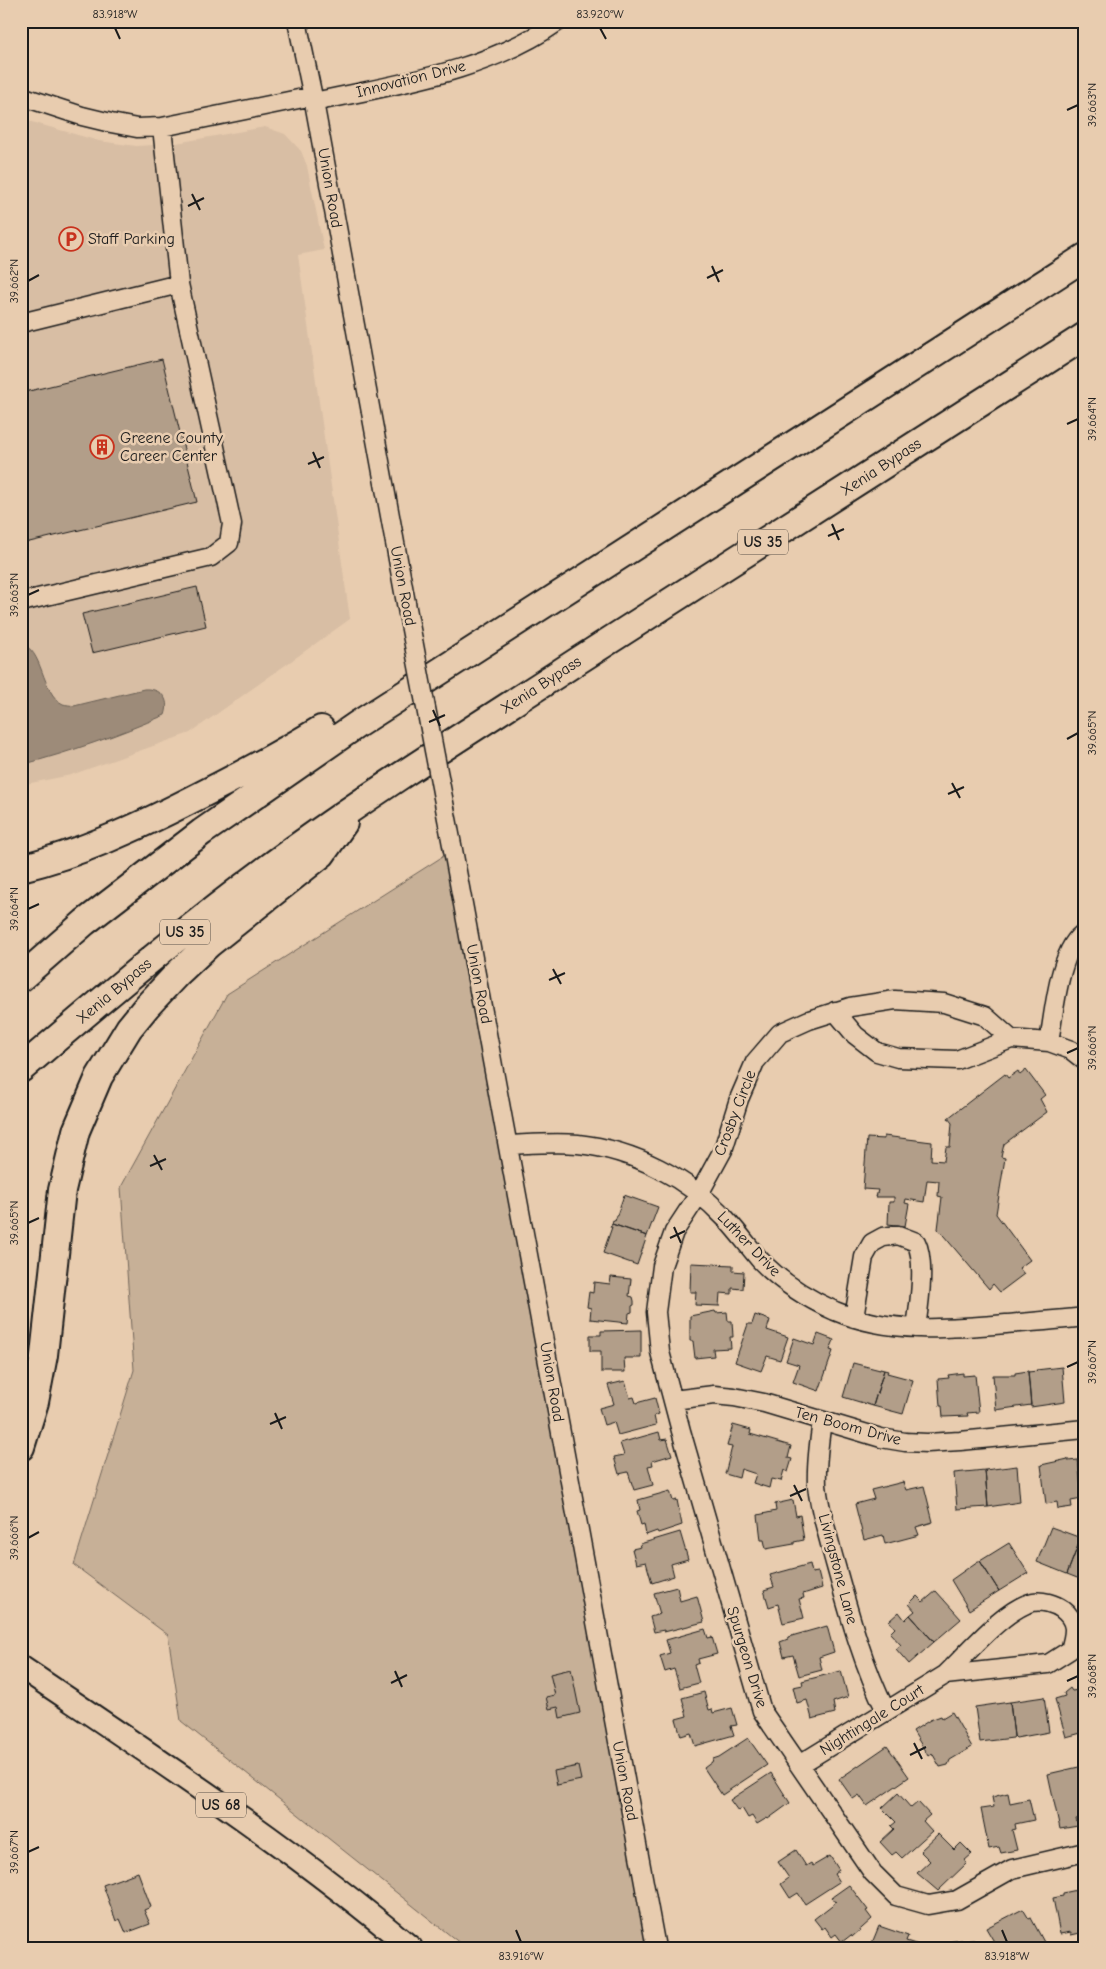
<svg xmlns="http://www.w3.org/2000/svg" width="1106" height="1969" font-family="'Comic Neue',sans-serif">
<style>
.built{fill:#d8bea4}
.green{fill:#c7b097;stroke:#72665a}
.water{fill:#9d8b79;stroke:#695f54}
.building{fill:#b29e89;stroke:#1c1c1c}
.lines{fill:none;stroke-linecap:round;stroke-linejoin:round}
.minor-casing{stroke:#1c1c1c;stroke-width:21}
.major-casing{stroke:#1c1c1c;stroke-width:26}
.highway-casing{stroke:#1c1c1c;stroke-width:30}
.minor{stroke:#e8ccaf;stroke-width:18}
.major{stroke:#e8ccaf;stroke-width:22}
.highway{stroke:#e8ccaf;stroke-width:26}
.minor-bridge-casing{stroke:#1c1c1c;stroke-width:21;stroke-linecap:butt}
.minor-bridge{stroke:#e8ccaf;stroke-width:18}
.ticks{fill:none;stroke:#1c1c1c;stroke-width:2}
.labels{text-anchor:middle;dominant-baseline:central;stroke-width:5;stroke-linejoin:round;paint-order:stroke}
.shield{fill:#e8ccaf;stroke:#595148;stroke-width:1}
.shield-label{font-size:15px;font-weight:bold;fill:#1c1c1c}
.street-label{font-size:16px;fill:#1c1c1c;stroke:#e8ccaf}
.poi-label{font-size:16px;fill:#1c1c1c;stroke:#e8ccaf;text-anchor:start}
.neatline{fill:none;stroke:#1c1c1c;stroke-width:2}
.ticks-label{font-size:12px;text-anchor:middle;fill:#1c1c1c}
</style>
<rect width="100%" height="100%" fill="#e8ccaf"/>
<filter id="ink" filterUnits="userSpaceOnUse"><feTurbulence type="fractalNoise" baseFrequency=".02" numOctaves="2"/><feDisplacementMap in="SourceGraphic" scale="10" xChannelSelector="R" yChannelSelector="G"/><feConvolveMatrix kernelMatrix="1 2 1 2 8 2 1 2 1" color-interpolation-filters="sRGB"/></filter>
<g filter="url(#ink)">
<path class="built" d="M21,119L99,141L136,146L171,144L265,127L285,134L301,151L307,166L324,250L298,255L350,619L190,733L71,775L21,785Z"/>
<path class="green" d="M453,850L656,1948H466L181,1721L168,1635L74,1565L134,1370L121,1187L227,994Z"/>
<path class="water" d="M21,645C43,647 41,694 63,704C66,705 71,705 74,706L144,689C160,688 171,698 165,715C118,735 71,752 21,765Z"/>
<path class="building" d="M162,359L197,502L21,544V393Z
M197,587L206,626L92,653L82,614Z
M1026,1070L1045,1095L1040,1099L1047,1112L1004,1144L1001,1157L1005,1158L996,1214L1030,1260L1019,1268L1024,1274L1000,1292L993,1284L989,1289L938,1229L942,1197L938,1196L939,1181L927,1180L924,1202L906,1199L905,1203L909,1204L905,1226L888,1224L889,1202H894V1197H876L878,1190L863,1189L867,1138L884,1139V1136L932,1142L931,1160L944,1161L946,1147H950L952,1123L948,1118L1005,1074L1008,1078L1018,1071L1020,1075Z
M624,1195L658,1207L647,1236L612,1224L613,1220L615,1221Z
M612,1224L647,1236L637,1265L603,1253L612,1227H610Z
M691,1263L733,1265V1271L744,1272L743,1289L732,1288V1294L720,1293L719,1306L695,1305L696,1292H690Z
M611,1277L631,1279L629,1296L633,1297L634,1301V1305L632,1306V1312L629,1313L628,1323L590,1319L591,1308L587,1307L589,1292L593,1293L594,1282L610,1284Z
M715,1311L716,1313L727,1312L728,1321H732L733,1337H730L731,1348L713,1349L714,1356L695,1358L693,1341H690V1316Z
M755,1315L770,1320L767,1330L788,1337L780,1360L767,1356L761,1371L735,1362L748,1324H752Z
M641,1330V1358H624L625,1372H601V1351H590V1335H601V1331Z
M818,1334L834,1340L830,1350L833,1351L819,1391L793,1382L799,1365L786,1361L794,1338L814,1345Z
M853,1363L880,1370V1369L884,1370L873,1406L843,1397Z
M1062,1367L1065,1402L1031,1407L1028,1372L1037,1371L1036,1370Z
M884,1370L888,1371L887,1373L913,1380L903,1414L873,1406Z
M1028,1371L1031,1405L996,1410L993,1375H1015V1373Z
M963,1373V1376L975,1375L979,1412L967,1413L968,1416L943,1417L942,1406H940L938,1379L949,1378L948,1375Z
M625,1381L630,1398L634,1397L636,1403L655,1398L659,1414L654,1416L656,1425L618,1435L614,1422L604,1425L599,1408L614,1404L608,1385Z
M733,1425L751,1430L750,1434L791,1446L788,1458L792,1459L788,1472L784,1470L781,1481L771,1479L769,1488L753,1483L756,1474L741,1469L739,1478L725,1474L732,1447L727,1446Z
M659,1432L661,1440L667,1439L672,1455L652,1461L653,1465L648,1466L653,1485L634,1490L628,1472L619,1474L614,1457L624,1455L620,1443Z
M1068,1459V1461L1078,1460L1082,1499L1071,1501L1072,1507L1058,1509L1057,1502L1046,1504L1041,1465Z
M1017,1466L1020,1502L988,1507L985,1470Z
M985,1470L988,1507L957,1509L954,1473Z
M903,1482L906,1490L924,1486L933,1522L916,1527L919,1535L885,1544L883,1535L864,1540L855,1504L874,1499L871,1490Z
M670,1491L673,1501L677,1500L682,1525L658,1533L657,1531L646,1535L644,1524L641,1525L637,1511L640,1510L638,1500Z
M793,1500L796,1516L800,1515L804,1540L794,1542V1544L766,1549L764,1540H761L758,1515L776,1511L775,1504Z
M1051,1527L1081,1538L1067,1574L1037,1562Z
M680,1532L688,1559L671,1564L674,1576L652,1583L646,1562L636,1564L632,1549L641,1547L640,1544Z
M1081,1538L1085,1542V1581L1067,1574Z
M1009,1543L1028,1573L999,1591L980,1561Z
M978,1561H980L999,1591L969,1610L951,1580Z
M810,1564L812,1573L818,1572L822,1588L803,1594L804,1598L799,1599L804,1618L783,1623L778,1604L769,1607L764,1590L774,1587L770,1575Z
M677,1587L680,1601L697,1596L704,1622L664,1632V1630L654,1632L650,1617L660,1614L654,1593Z
M936,1591L961,1619L934,1642L910,1615L915,1611L909,1604L917,1596L923,1602Z
M899,1612L905,1620L910,1615L934,1642L909,1664L896,1649L901,1645L890,1633L895,1628L889,1621Z
M827,1626L834,1652L819,1657L822,1670L799,1676L793,1655L784,1657L780,1642L788,1639V1637Z
M705,1629L708,1638L712,1637L717,1654L698,1659L699,1663L694,1665L699,1683L680,1688L674,1669L665,1672L660,1656L670,1653L666,1640Z
M571,1669L580,1713L560,1718L558,1707L549,1709L546,1697L555,1695L550,1674Z
M841,1671L848,1697L833,1702L835,1713L812,1719L807,1700L797,1703L793,1687L803,1685L802,1681Z
M1070,1688L1072,1691L1085,1689V1732L1066,1737L1055,1699L1065,1696L1064,1693Z
M704,1692L709,1710L712,1709L713,1713L732,1708L737,1725L731,1726L734,1735L695,1746L691,1733L681,1736L676,1719L687,1716L682,1698Z
M1044,1697L1049,1732L1016,1738L1014,1736L1010,1702Z
M1010,1702L1014,1736L1013,1738L980,1742L975,1707Z
M952,1712L972,1747L950,1760L948,1765L940,1767L932,1753L928,1756L913,1731L930,1720L941,1716L942,1718Z
M748,1738L767,1765L722,1795L704,1768L712,1762L713,1759L719,1757Z
M887,1746L909,1777L867,1806L859,1795L853,1799L839,1779Z
M578,1766L581,1780L557,1785L554,1771Z
M1083,1766L1085,1774V1778H1083L1085,1786V1817L1076,1819L1078,1826L1060,1829L1048,1774Z
M771,1773L790,1803L768,1819L767,1818L757,1824L752,1816L748,1818L742,1808L738,1811L730,1800Z
M898,1793L911,1808L918,1802L930,1815L923,1821L932,1831L902,1858L896,1852L892,1855L880,1842L894,1829L891,1826L896,1822L882,1808Z
M1008,1793L1010,1803L1029,1799L1034,1820L1015,1824L1016,1829L1012,1830L1017,1850L1001,1853L999,1847L989,1849L981,1809L994,1807L992,1797Z
M938,1834L954,1850L961,1843L972,1854L964,1861L967,1863L938,1891L917,1873L930,1861L920,1851Z
M796,1850L806,1866L811,1863L813,1866L830,1856L839,1870L834,1874L839,1882L805,1904L798,1893L790,1898L781,1884L789,1878L778,1862Z
M138,1872L151,1907L144,1910L150,1924L126,1933L120,1919L116,1921L103,1885Z
M849,1885L868,1910L866,1911L872,1919L852,1937L851,1935L842,1942L836,1934L832,1937L825,1927L822,1929L814,1919L836,1902L832,1897Z
M1077,1890L1078,1891L1085,1890V1932L1071,1935V1932L1060,1934L1053,1898L1063,1896V1893Z
M1023,1909L1029,1919L1031,1918L1045,1944L1038,1948H993L996,1945L986,1928Z
M879,1926L908,1936L906,1941L919,1945L918,1948H870Z
M962,1940V1941L974,1940L975,1948H929L948,1944L947,1942Z"/>
<g class="lines">
<g class="minor-casing">
<path id="minor" d="M297,21L314,102L406,603
M21,96L82,116L111,123L137,128L162,127L313,96
M314,102C397,84 487,72 559,21
M21,323L179,284L162,127
M21,602L211,557L229,543L232,524L179,284
M453,850C523,1215 588,1582 656,1948
M835,1011L855,1035L877,1052L898,1058L957,1060L1011,1039
M1049,1042C1054,1014 1059,947 1085,932
M1085,1061L1071,1050L1049,1042L1011,1039L985,1016L944,1003L895,1000L850,1007L809,1020L780,1033L755,1062L739,1099L723,1150L699,1194L674,1232L662,1266L656,1312L660,1352L681,1431L762,1711L873,1873L896,1896L928,1905L957,1900L1012,1869L1085,1852
M510,1145C532,1144 555,1142 578,1144C634,1150 688,1178 726,1219C738,1232 749,1247 760,1260C780,1281 808,1299 835,1311C890,1334 948,1329 1006,1324C1032,1322 1059,1320 1085,1317
M854,1318L864,1257L872,1243L883,1237L898,1235L916,1242C926,1261 919,1306 916,1328
M673,1400L714,1395L734,1397L764,1403L881,1438L905,1442L927,1443L960,1441L1085,1429
M822,1421C819,1442 816,1464 817,1485C819,1508 827,1531 832,1552C847,1606 861,1661 886,1711
M799,1765L945,1675L1048,1664L1070,1650C1075,1633 1078,1621 1062,1609C1055,1604 1042,1600 1033,1602C1004,1609 967,1654 945,1675"/>
</g>
<g class="major-casing">
<path id="major" d="M21,1667C154,1757 289,1845 411,1948"/>
</g>
<g class="highway-casing">
<path id="highway" d="M21,868C81,853 136,828 191,800C235,778 279,755 321,729
M21,978L85,922L202,832L358,724L1085,257
M21,1069C110,993 199,917 294,849C386,783 481,724 576,662C745,553 915,445 1085,336
M21,1447L35,1402L44,1355L62,1190L76,1131L99,1077L129,1028L147,1006L177,974L209,944L322,854L344,823"/>
</g>
<use href="#minor" class="minor"/>
<use href="#major" class="major"/>
<use href="#highway" class="highway"/>
<g class="minor-bridge-casing">
<path id="minor-bridge" d="M406,603L453,850"/>
</g>
<use href="#minor-bridge" class="minor-bridge"/>
</g>
</g>
<path class="ticks" d="M115,28L120,39M600,28L606,39M1067,110L1078,105M192,194L200,210M188,206L204,198M712,266L719,282M707,278L723,270M28,281L39,275M1067,424L1078,419M313,452L320,468M308,464L324,457M832,524L839,540M828,536L844,529M28,595L39,590M433,710L440,726M429,722L445,715M1067,739L1078,733M952,783L960,798M948,794L964,787M28,909L39,904M553,969L561,984M549,980L565,973M1067,1053L1078,1048M154,1155L162,1170M150,1166L166,1159M28,1223L39,1218M674,1227L681,1243M670,1238L685,1231M1067,1367L1078,1362M275,1413L282,1429M270,1424L286,1417M794,1485L802,1501M790,1496L806,1489M28,1538L39,1532M395,1671L402,1687M1067,1681L1078,1676M391,1683L407,1675M914,1743L922,1759M910,1755L926,1747M28,1852L39,1847M516,1930L521,1942M1002,1930L1007,1942"/>
<defs>
<g id="parking-ring" transform="scale(1.25)"><circle r="9.5" fill="#e8ccaf" stroke="#c8321e" stroke-width="1.5"/><path d="M-3.5-5.5H1a3.5 3.5 0 0 1 0 7H-1V5.5H-3.5ZM-1-3.4V-.6H.8a1.4 1.4 0 0 0 0-2.8Z" fill="#c8321e"/></g>
<g id="building-ring" transform="scale(1.25)"><circle r="9.5" fill="#e8ccaf" stroke="#c8321e" stroke-width="1.5"/><path d="M-4-6H4V6H1V3H-1V6H-4ZM-2.5-4.3h1.7v1.8h-1.7ZM.8-4.3h1.7v1.8H.8ZM-2.5-1h1.7V.8h-1.7ZM.8-1h1.7V.8H.8Z" fill="#c8321e"/></g>
</defs>
<g fill-rule="evenodd">
<use href="#parking-ring" x="71" y="239"/>
<use href="#building-ring" x="102" y="447"/>
</g>
<g class="labels">
<g class="shield">
<rect x="738" y="529.5" width="50" height="25" rx="4"/>
<rect x="160" y="919.5" width="50" height="25" rx="4"/>
<rect x="196" y="1792.5" width="50" height="25" rx="4"/>
</g>
<g class="shield-label">
<text x="763" y="542">US 35</text>
<text x="185" y="932">US 35</text>
<text x="221" y="1805">US 68</text>
</g>
<g class="street-label">
<text transform="translate(411 79) rotate(-14)">Innovation Drive</text>
<text transform="translate(330 188) rotate(80)">Union Road</text>
<text transform="translate(881 467) rotate(-33)">Xenia Bypass</text>
<text transform="translate(403 586) rotate(79)">Union Road</text>
<text transform="translate(541 685) rotate(-33)">Xenia Bypass</text>
<text transform="translate(479 984) rotate(79)">Union Road</text>
<text transform="translate(114 991) rotate(-40)">Xenia Bypass</text>
<text transform="translate(735 1113) rotate(-69)">Crosby Circle</text>
<text transform="translate(749 1244) rotate(46)">Luther Drive</text>
<text transform="translate(552 1382) rotate(80)">Union Road</text>
<text transform="translate(848 1426) rotate(15)">Ten Boom Drive</text>
<text transform="translate(838 1569) rotate(75)">Livingstone Lane</text>
<text transform="translate(747 1657) rotate(73)">Spurgeon Drive</text>
<text transform="translate(872 1720) rotate(-32)">Nightingale Court</text>
<text transform="translate(625 1781) rotate(79)">Union Road</text>
</g>
<g class="poi-label">
<text x="88" y="239">Staff Parking</text>
<text x="120" y="438">Greene County<tspan x="120" dy="18">Career Center</tspan></text>
</g>
</g>
<rect width="1106" height="1969" fill="none" stroke="#e8ccaf" stroke-width="55"/>
<rect x="28" y="28" width="1050" height="1914" class="neatline"/>
<g class="ticks-label">
<text x="115" y="18">83.918°W</text>
<text x="600" y="18">83.920°W</text>
<text transform="translate(1092 105) rotate(-90)" y="4">39.663°N</text>
<text transform="translate(14 281) rotate(-90)" y="4">39.662°N</text>
<text transform="translate(1092 419) rotate(-90)" y="4">39.664°N</text>
<text transform="translate(14 595) rotate(-90)" y="4">39.663°N</text>
<text transform="translate(1092 733) rotate(-90)" y="4">39.665°N</text>
<text transform="translate(14 909) rotate(-90)" y="4">39.664°N</text>
<text transform="translate(1092 1048) rotate(-90)" y="4">39.666°N</text>
<text transform="translate(14 1223) rotate(-90)" y="4">39.665°N</text>
<text transform="translate(1092 1362) rotate(-90)" y="4">39.667°N</text>
<text transform="translate(14 1538) rotate(-90)" y="4">39.666°N</text>
<text transform="translate(1092 1676) rotate(-90)" y="4">39.668°N</text>
<text transform="translate(14 1852) rotate(-90)" y="4">39.667°N</text>
<text x="521" y="1960">83.916°W</text>
<text x="1007" y="1960">83.918°W</text>
</g>
</svg>
